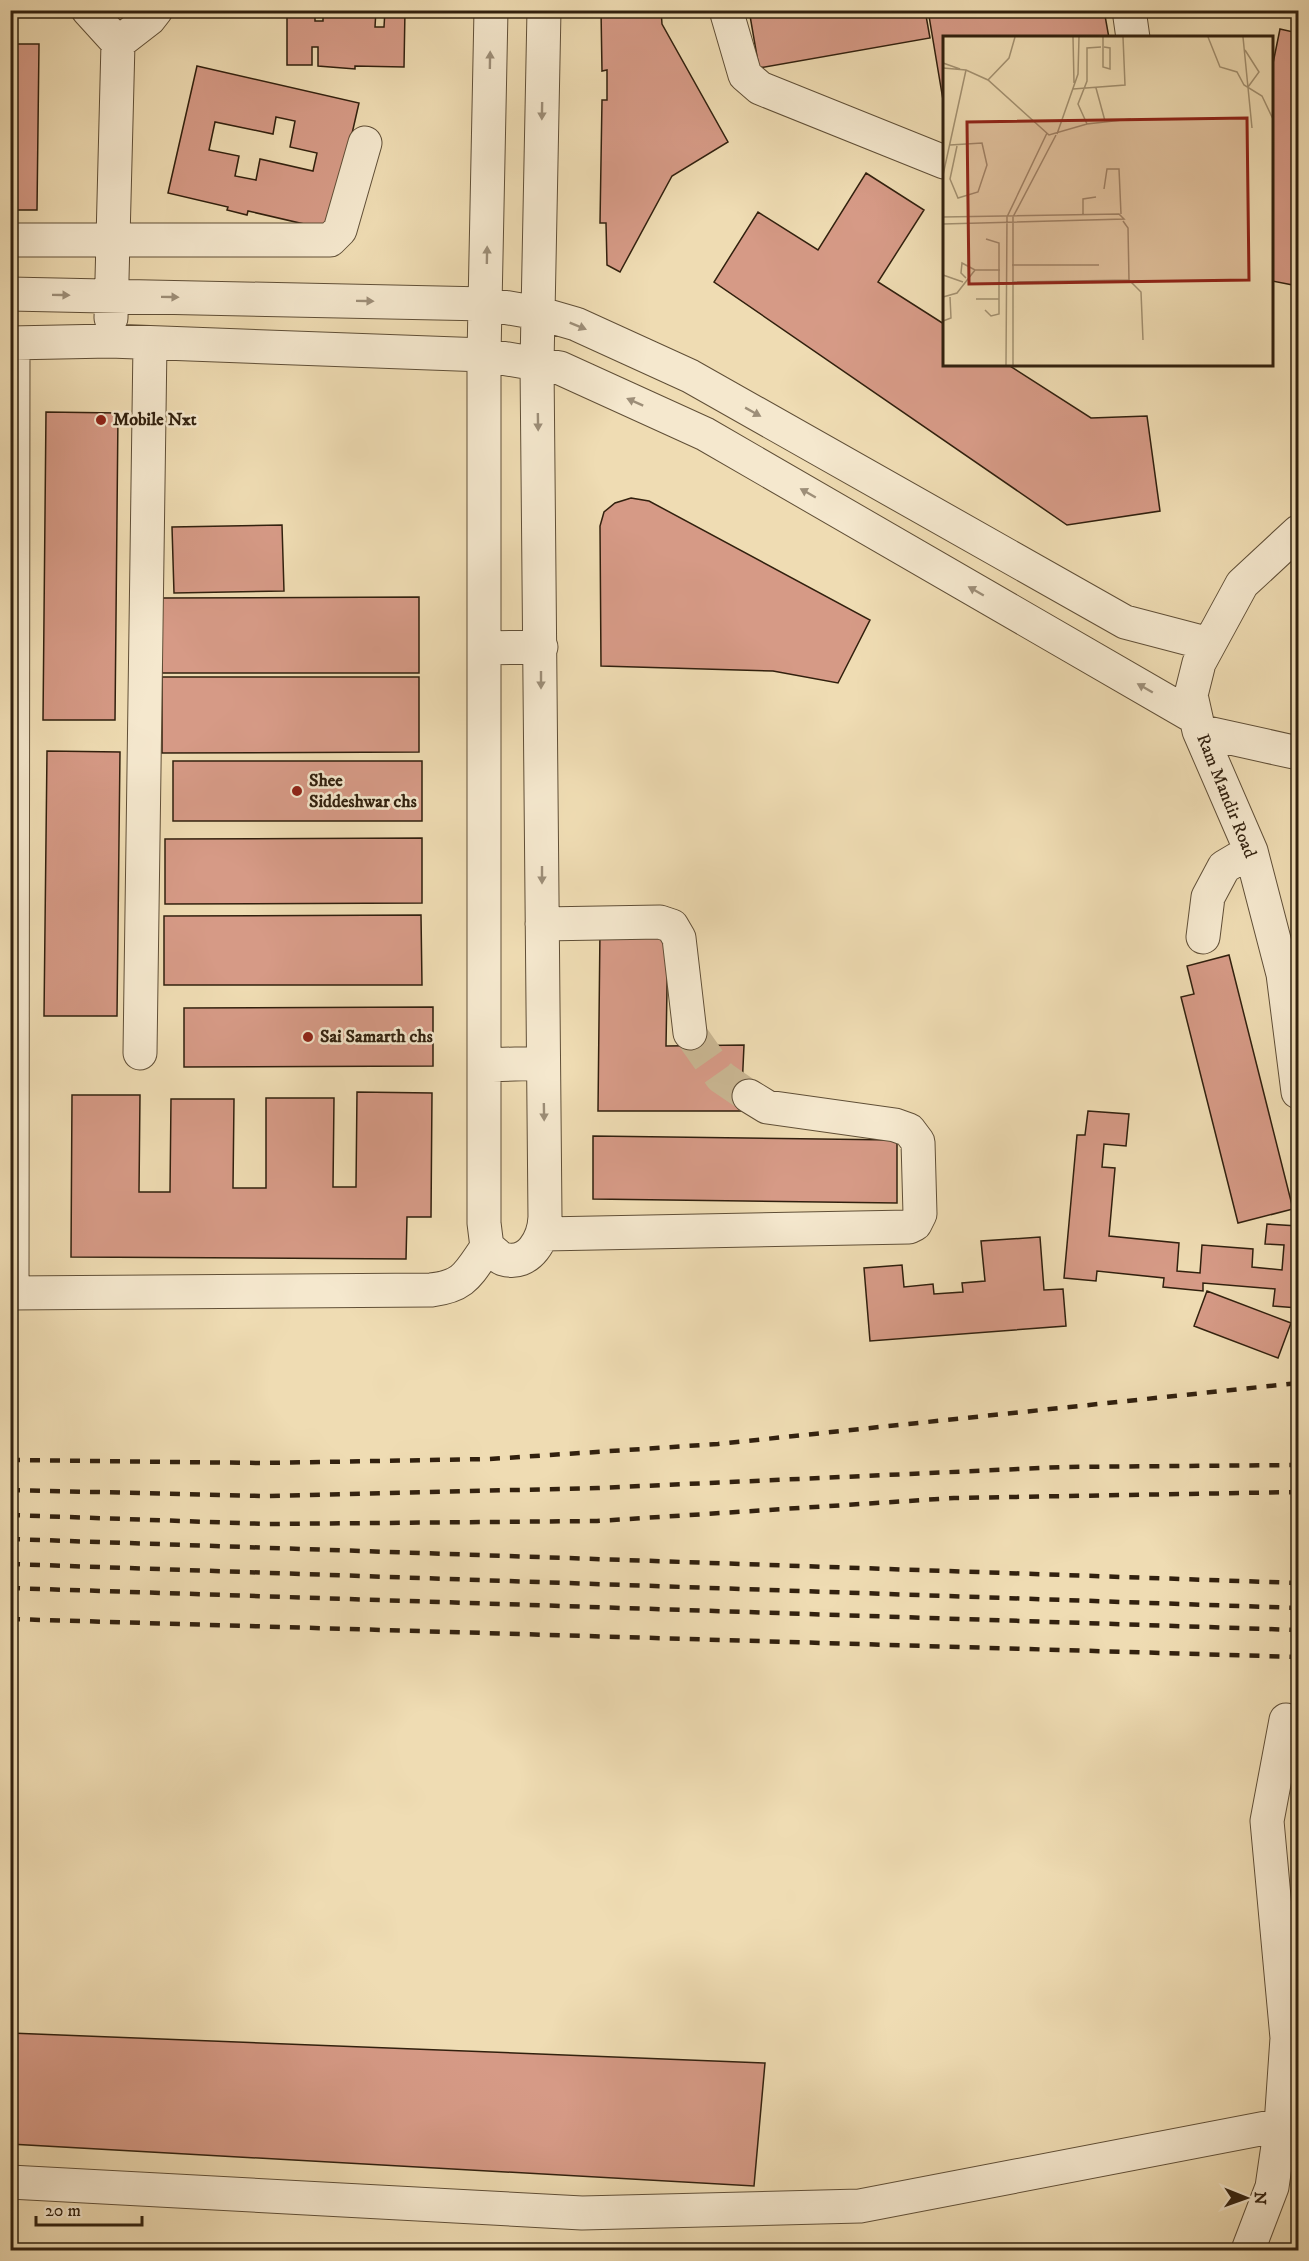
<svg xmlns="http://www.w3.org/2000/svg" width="1309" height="2261" font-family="'IM FELL DW Pica',serif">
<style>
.building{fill:#d69a86;stroke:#31200e;stroke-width:1.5;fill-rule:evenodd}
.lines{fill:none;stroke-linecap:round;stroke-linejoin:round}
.minor-tunnel{stroke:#c9b692;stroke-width:33;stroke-dasharray:33 16;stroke-linecap:butt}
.minor-casing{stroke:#604f37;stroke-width:35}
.minor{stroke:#f5e8ce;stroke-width:33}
.rail{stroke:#31200e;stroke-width:4.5;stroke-dasharray:10 10;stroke-linecap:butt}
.oneway{fill:#9d8e78}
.poi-dot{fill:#8f2418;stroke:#f5e8ce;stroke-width:2}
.labels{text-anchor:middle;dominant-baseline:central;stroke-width:5;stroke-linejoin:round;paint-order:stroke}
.poi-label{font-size:18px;font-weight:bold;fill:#31200e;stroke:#f5e8ce;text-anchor:start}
.street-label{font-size:18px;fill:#31200e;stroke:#f5e8ce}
.inset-road{fill:none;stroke:#a39171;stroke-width:1.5}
.view{fill:#8f2418;fill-opacity:0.15;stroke:#8f2418;stroke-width:3}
.inset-edge{fill:none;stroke:#31200e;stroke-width:3}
</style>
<rect width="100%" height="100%" fill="#efdcb3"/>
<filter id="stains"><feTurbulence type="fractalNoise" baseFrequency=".00333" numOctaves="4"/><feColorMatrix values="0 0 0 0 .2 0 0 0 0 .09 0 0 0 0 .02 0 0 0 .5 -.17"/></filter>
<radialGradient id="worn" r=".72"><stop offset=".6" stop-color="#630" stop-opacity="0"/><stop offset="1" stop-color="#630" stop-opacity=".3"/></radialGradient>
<path class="building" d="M287,10H315V21H323V10H376L375,27H384L385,10H405L404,67L355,66V69L318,66V47H312V65H287Z
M601,10H661L662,24L728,142L672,176L620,272L607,265L606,223H600L602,100H607V70L602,71Z
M749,10H925L930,38L759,68Z
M928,10H1104L1109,38H944V106Z
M1280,29L1298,33V286L1272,281V68Z
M10,44H39L37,210H10Z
M197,66L359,103L330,230L248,211L247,215L227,210L228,207L168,193ZM276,117L295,121L290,147L317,153L313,171L260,159L256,180L235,176L239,156L209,150L215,122L273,134Z
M866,173L924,210L878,282L944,324V364H1007L1091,418L1147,416L1160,511L1067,525L714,282L758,212L818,250Z
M46,412L118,413L115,720H43Z
M631,498L649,501L870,620L838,683L773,671L601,666L600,526L604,512L615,503Z
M282,525L284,591L174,593L172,527Z
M419,597V673H162V598Z
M162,677H419V752L162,753Z
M47,751L120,752L117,1016H44Z
M173,761H422V821H173Z
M422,838V903L165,904V839Z
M421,915L422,985H164V916Z
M600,930H668L666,1046L744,1045L741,1111H598Z
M1229,955L1293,1209L1238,1223L1181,997L1194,994L1187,966Z
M433,1007V1066L184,1067V1008Z
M357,1092L432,1093L431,1217H407L406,1259L71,1257L72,1095H140L139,1192H170L171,1099H234L233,1188H266V1098H334L333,1187H356Z
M1088,1111L1129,1114L1126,1146L1104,1144L1102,1167L1115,1168L1109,1236L1179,1243L1177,1271L1200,1273L1202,1245L1253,1249L1252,1267L1282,1270L1284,1245L1265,1244L1267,1224L1298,1226V1308L1273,1306L1275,1289L1203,1283V1291L1163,1287L1164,1278L1097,1271L1096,1281L1064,1278L1077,1135H1085Z
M593,1136L897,1140V1203L593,1199Z
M1040,1237L1044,1290L1063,1289L1066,1326L870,1341L864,1268L902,1265L904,1287L933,1284L934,1294L963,1292L962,1283L985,1281L981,1241Z
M1207,1291L1291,1323L1278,1358L1194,1326Z
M10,2033L765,2063L754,2186L10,2144Z"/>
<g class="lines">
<path class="minor-tunnel" d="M690,1033L721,1077L749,1096"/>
<g class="minor-casing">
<path id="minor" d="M88,10L118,43
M491,10L484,355V1223L487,1247C492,1250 498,1257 503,1259C530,1267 544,1238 545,1217L537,364L544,10
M726,10L745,75L760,88L944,162
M1129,10L1133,38
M10,240H330L340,230L365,143
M10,294L486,304L538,313L576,324L690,376L1125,622L1209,644
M111,318L118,43L149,19L156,10
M10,343L110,341L484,355L560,368L705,434L1196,718
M1298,532L1242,584L1199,663L1191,695L1199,731L1251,851L1283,974L1298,1092
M484,648L541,647
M1199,731L1298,753
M542,924L660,922L672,926L679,938L690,1033
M1203,937L1208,897L1224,867L1251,851
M140,1053L150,343
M484,1065L543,1063
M544,1234L909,1227L915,1224L920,1214L918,1142L909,1130L895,1125L767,1107L749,1096
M12,1291L13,343
M10,1293L431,1290C465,1286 468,1274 487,1247
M10,2182L582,2213L860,2206L1281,2125
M1248,2250L1272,2187L1281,2125L1287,2038L1267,1821L1286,1720"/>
</g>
<use href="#minor" class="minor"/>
<path class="rail" d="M10,1460L262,1463L489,1459L718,1444L1298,1383
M10,1490L265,1496L598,1488L1063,1467L1298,1465
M10,1515L267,1524L597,1521L954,1498L1298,1492
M10,1539L1298,1583
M10,1564L1298,1608
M10,1588L1298,1630
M10,1619L1298,1657"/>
</g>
<defs><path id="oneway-solid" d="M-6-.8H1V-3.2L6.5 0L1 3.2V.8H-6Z" transform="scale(1.5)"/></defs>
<g class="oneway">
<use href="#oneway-solid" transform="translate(490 60) rotate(-89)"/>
<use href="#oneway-solid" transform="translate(542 111) rotate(91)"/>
<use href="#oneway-solid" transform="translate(487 255) rotate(-89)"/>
<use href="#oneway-solid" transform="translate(61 295) rotate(1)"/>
<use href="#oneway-solid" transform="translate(170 297) rotate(1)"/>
<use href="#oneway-solid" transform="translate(365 301) rotate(1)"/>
<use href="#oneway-solid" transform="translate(578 326) rotate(22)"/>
<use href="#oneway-solid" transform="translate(635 402) rotate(-156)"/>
<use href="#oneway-solid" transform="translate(753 412) rotate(29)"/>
<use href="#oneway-solid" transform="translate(538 422) rotate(89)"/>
<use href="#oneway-solid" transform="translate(808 493) rotate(-150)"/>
<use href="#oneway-solid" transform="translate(976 591) rotate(-150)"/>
<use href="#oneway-solid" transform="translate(541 680) rotate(90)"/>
<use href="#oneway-solid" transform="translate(1145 688) rotate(-150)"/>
<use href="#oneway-solid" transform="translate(542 875) rotate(90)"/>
<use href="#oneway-solid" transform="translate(544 1112) rotate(89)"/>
</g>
<g class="poi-dot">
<circle cx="101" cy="420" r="6"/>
<circle cx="297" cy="791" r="6"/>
<circle cx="308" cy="1037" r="6"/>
</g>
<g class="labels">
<g class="poi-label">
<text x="113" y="420">Mobile Nxt</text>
<text x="309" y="781">Shee<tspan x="309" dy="21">Siddeshwar chs</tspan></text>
<text x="320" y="1037">Sai Samarth chs</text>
</g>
<g class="street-label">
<text transform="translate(1226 796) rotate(68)">Ram Mandir Road</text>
</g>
</g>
<g transform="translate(943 36)">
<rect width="330" height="330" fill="#efdcb3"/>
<path class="inset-road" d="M130,1L131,47M160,1V31L167,33V12L161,11M265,1L277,31L294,36L301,49L319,60L330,83M300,1L309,92M302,14L316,36L305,51M0,27L17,33M0,32L23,34L45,44L106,99L144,88L188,83M45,44L66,22L72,1M153,52L162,85M130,53L182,49L180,1M144,88L135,68L144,45V12L158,11M114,98L135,38L136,1M7,109L39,107L44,129L35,156L15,162L7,143L14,110M0,139L23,34M161,153L164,133H176L178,178M140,179V163L153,161M0,181L176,178L181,183L0,188M180,185L185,192L186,244L198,256L200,304M69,229H156M0,239L20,246M23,242L18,237L19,227L32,234H57M69,246L186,244M0,261L14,257L32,234M33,263H56M42,274L48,280L56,278V207L43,203M0,285L8,282L7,261M63,329L64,181L104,97M70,329V181L113,99"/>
<path class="view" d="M304,82L306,244L26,248L24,86Z"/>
<rect width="330" height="330" class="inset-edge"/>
</g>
<rect width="1309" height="2261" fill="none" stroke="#efdcb3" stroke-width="36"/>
<rect x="12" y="12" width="1285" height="2237" fill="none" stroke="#31200e" stroke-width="3"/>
<rect x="18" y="18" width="1273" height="2225" fill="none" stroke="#31200e" stroke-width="1.5"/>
<g transform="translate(1246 2198) rotate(91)" stroke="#f5e8ce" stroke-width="4.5" paint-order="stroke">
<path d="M0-4.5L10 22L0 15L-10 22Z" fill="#31200e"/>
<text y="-9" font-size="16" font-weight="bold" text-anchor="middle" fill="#31200e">N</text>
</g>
<path d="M36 2216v9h106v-9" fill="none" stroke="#31200e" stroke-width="3"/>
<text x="45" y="2216" font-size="18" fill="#31200e" stroke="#f5e8ce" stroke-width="4.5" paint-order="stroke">20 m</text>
<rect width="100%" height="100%" filter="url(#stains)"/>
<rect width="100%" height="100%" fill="url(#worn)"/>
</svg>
